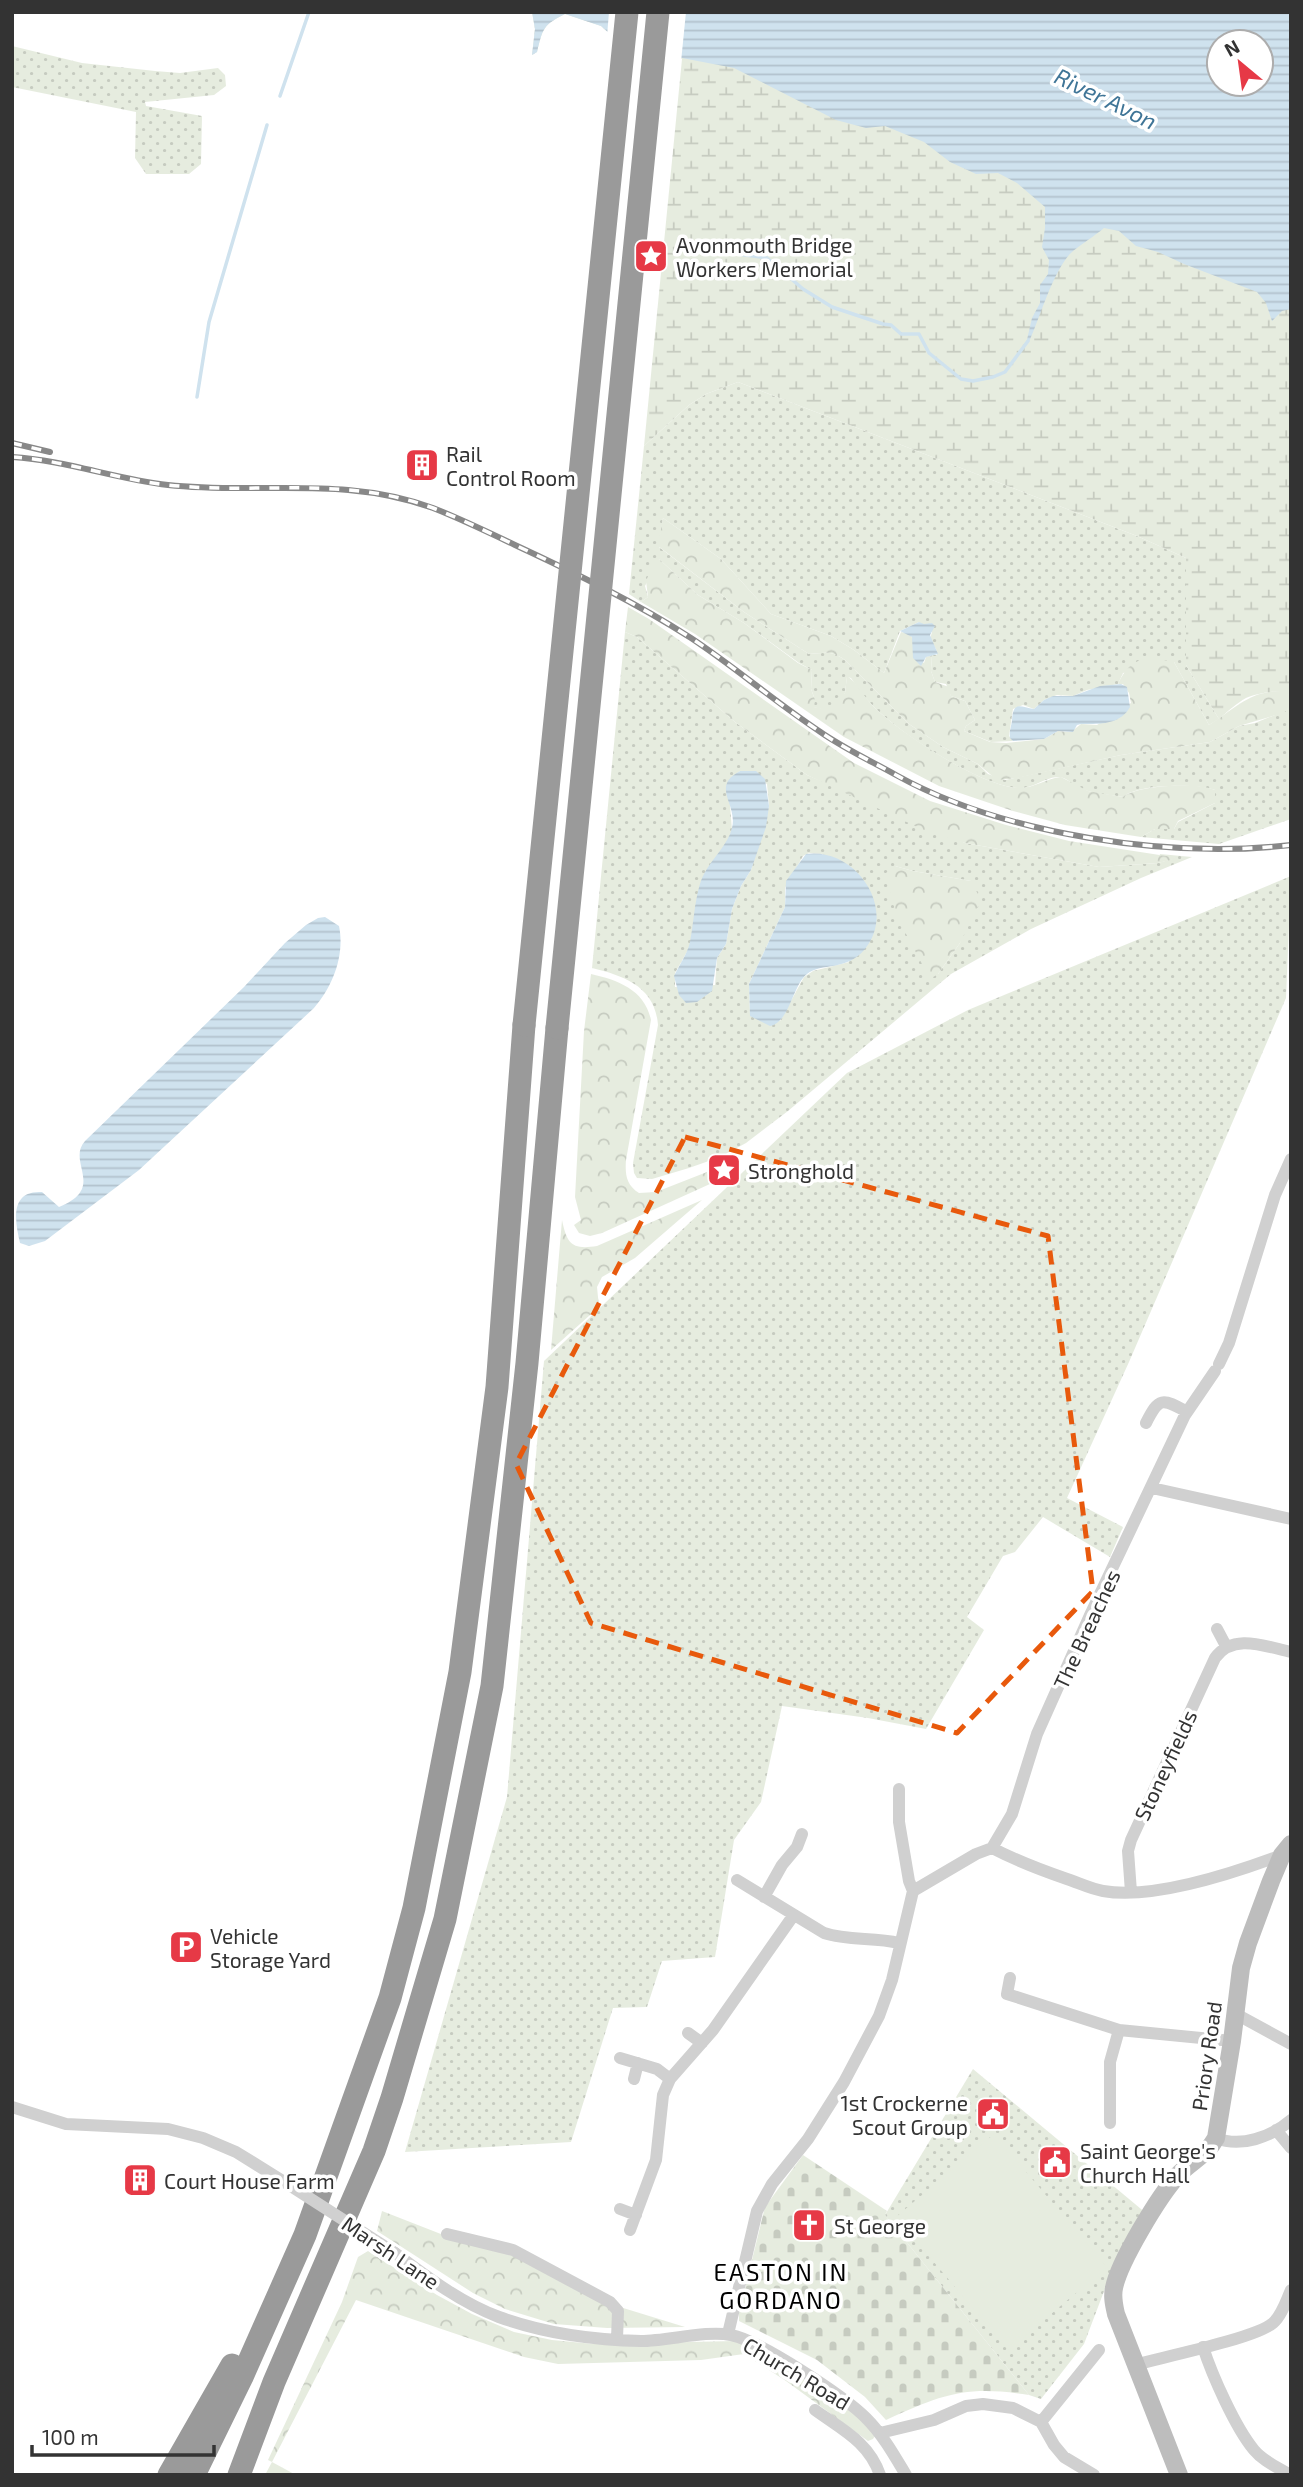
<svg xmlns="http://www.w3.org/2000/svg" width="1303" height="2487" font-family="'Exo 2',sans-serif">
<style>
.green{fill:url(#green-dots);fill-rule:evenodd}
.forest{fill:url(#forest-crowns)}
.wetland{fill:url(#wetland-marsh)}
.cemetery{fill:url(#cemetery-stones)}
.pitch{fill:#e6ecdf}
.water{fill:url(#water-rules);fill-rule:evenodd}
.pier{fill:#fff}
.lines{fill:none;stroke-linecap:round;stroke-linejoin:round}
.stream{stroke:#cfe2ee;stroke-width:3.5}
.street{stroke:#d0d0d0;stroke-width:12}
.secondary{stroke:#bdbdbd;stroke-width:18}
.highway{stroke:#9a9a9a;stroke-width:23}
.rail-casing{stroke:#888;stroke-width:6}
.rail{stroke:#fff;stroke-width:3.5;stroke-dasharray:10;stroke-linecap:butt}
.street-bridge{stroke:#d0d0d0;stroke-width:12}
.highway-bridge{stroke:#9a9a9a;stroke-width:23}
.marked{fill:none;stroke:#e8590c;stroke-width:5;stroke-dasharray:14 9;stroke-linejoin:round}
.labels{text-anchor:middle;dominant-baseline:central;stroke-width:7;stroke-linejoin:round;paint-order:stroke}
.poi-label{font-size:21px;fill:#333;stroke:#fff;text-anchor:start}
.street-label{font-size:21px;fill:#333;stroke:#fff}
.water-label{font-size:23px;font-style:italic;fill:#3f7597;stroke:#fff}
.quarter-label{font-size:24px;letter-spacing:2px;fill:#000;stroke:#fff}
</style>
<defs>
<pattern id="green-dots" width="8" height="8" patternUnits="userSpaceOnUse" patternTransform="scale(1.75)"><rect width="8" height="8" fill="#e6ecdf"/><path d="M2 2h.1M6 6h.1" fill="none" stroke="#c6cbc0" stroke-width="1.8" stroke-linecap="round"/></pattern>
<pattern id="forest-crowns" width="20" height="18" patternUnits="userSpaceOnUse" patternTransform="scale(1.75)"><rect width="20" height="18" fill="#e6ecdf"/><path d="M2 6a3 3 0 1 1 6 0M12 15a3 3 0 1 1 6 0" fill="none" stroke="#c6cbc0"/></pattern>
<pattern id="wetland-marsh" width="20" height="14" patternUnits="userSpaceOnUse" patternTransform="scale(1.75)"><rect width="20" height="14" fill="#e6ecdf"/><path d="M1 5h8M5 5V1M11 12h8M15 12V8" fill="none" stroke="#c6cbc0"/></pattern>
<pattern id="cemetery-stones" width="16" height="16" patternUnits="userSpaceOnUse" patternTransform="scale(1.75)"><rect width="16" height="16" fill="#e6ecdf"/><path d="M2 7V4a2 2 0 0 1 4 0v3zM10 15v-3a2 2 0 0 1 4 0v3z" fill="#c6cbc0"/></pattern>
<pattern id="water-rules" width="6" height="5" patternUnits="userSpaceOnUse" patternTransform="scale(1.75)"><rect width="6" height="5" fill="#cfe2ee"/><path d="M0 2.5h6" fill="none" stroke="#b2c2cd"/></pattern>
</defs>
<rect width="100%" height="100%" fill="#fff"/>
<path class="green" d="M12,46L82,63L155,71L180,73L218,68L225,75L226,86L214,95L145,102L146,106L202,116L201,164L189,174H146L135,158L136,112L12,87Z
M738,382L1137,536L1186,558V665L1219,719L1209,725L1174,662L1123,673L1118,684L1087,690L1073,696L1057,695L1044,700L1034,709L1023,705L1013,709L1009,736L1013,741L991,742L964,731L966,726L975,720L965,701L951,696L946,684L935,682L931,671L932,655H937L936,649L930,639L932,632L919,622L900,631L884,673L854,650L831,636L771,614L721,559L663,518L659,547L744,612L809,654C825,653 831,650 845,660L909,724L943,747L978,764L988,774L1005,780L1121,755L1210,742L1239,726L1255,723L1287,710L1290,695L1291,819L1219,844L1141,837L1155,829H1174L1178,822L1215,803V790C1196,783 1137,784 1123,797C1107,794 1090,794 1076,786C1070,782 1065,777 1057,777C1043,778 1031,790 1017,788C979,785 901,734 874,707C865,698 858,689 851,678L847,677L845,693L830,711L813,707L814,697L811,689L812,670L799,663L744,623L698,595L659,559L645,586L648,597L641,602L629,594L644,446L689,405L706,394Z
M625,632L637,637L735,722L807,775L965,843L1099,867L1158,863L1176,858L1159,857L1160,854L1192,857L1141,878L1031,929L951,974L788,1111L746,1143L720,1157L689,1168L652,1179L637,1178L634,1173L633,1163L658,1025C655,987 625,976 592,968ZM740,771H750L767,784L769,806L751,870L741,886L732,909L726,944L717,958L715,985L675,987V973L688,950L732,830L730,805L736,774ZM809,853L823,854L849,962L813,971L804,977L780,1021L750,1014L749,984L785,907V888L803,856ZM895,866L913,871L971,881L960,943L938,974Z
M1291,876L1286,998L1129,1362L1067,1498L1123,1527L1110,1557L1043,1517L1015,1552L1003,1556L967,1617L984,1630L926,1729L868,1718L782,1706L761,1802L734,1840L715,1957L662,1961L647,2007L613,2008L571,2142L405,2152L507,1797L544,1361L847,1073L968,1010Z
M973,2069L1147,2214L1109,2278L1084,2344L1041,2399L1029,2395L885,2215Z"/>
<path class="forest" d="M663,518L721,559L771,614L831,636L854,650L884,673L901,632L910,634L914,641L913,655L924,663L926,657L932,655L931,671L935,682L949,687L951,696L965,701L975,720L966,726L964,731L990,742L1006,743L1044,739L1058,731L1071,732L1081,724L1097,725L1131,703L1129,693L1123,684H1118C1131,656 1146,656 1174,662L1209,725C1236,708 1252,688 1286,692L1290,695C1290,703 1290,709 1283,713L1239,726L1210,742L1121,755L1017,778L997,780L978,764L943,747L909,724L845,660C831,650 825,653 809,654L744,612L658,546Z
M659,559L698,595L744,623L798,663L812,670L811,689L815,700L814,707L830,710L834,700L845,693L847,676C857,682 865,699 875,708C902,734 983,788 1020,788C1034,788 1047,778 1061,777L1088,791L1123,797C1137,785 1197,782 1215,790V803L1178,821L1174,829H1155L1141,837L1065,825L1013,811L939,786L844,737L695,634L641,602L648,597L646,581L655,560Z
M628,607L649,619L854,763L930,801L1006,825L1069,841L1179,858L1158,863L1099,867L965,843L930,833L807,775L735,722L637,637L625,632Z
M895,866L913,871L971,881L981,900L960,943L938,974L930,979L896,915L886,873Z
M591,974C618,980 645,990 651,1020L626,1160C625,1174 626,1185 639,1193L656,1192L707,1172L710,1184L602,1233L590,1236L579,1233L574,1225L581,1220L575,1197L584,1031Z
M702,1200L635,1258L602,1277L597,1287L599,1307L551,1350L562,1220C567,1244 572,1250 597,1246Z
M382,2211L446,2236L512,2253L607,2303L685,2327L607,2328L554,2324L505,2309L473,2293L377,2231Z
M368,2251L437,2295L472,2314L514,2332L552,2340L594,2344L736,2341L750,2345L843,2404L876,2434L873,2439L868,2441L786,2381L744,2354L701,2360L558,2364L524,2357L356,2300L272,2462L296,2475H265L272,2462L268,2460L342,2302L358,2257Z"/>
<path class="wetland" d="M532,12H816L974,82L1069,245L1091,222L1291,218V696C1281,688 1257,693 1246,698C1237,703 1227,712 1219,719L1186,665V558L1137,536L738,382L706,394L689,405L644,446L682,59L610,34L601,26L565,14C543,25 543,28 537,52L532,55L535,29Z"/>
<path class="cemetery" d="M803,2155L887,2211L885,2215L1029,2395C966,2385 943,2394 886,2420L865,2397L817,2360L739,2321V2313L765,2207Z"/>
<path class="pitch" d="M994,2134L1107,2267L1008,2350L896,2217Z"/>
<path class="water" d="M532,12H1291V309L1282,311L1272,321L1266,303L1257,292L1184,264L1158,252L1136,246L1119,231L1104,228C1095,236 1075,248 1069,255C1052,275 1040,317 1029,342L1026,344L1032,318L1040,303V285L1048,274L1049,260L1042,247L1045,228V207L1017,183L998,173L976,174L950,162L924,142L885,126L866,128L836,120L734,68L682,58L610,34L601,26L565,14C543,25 543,28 537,52L532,55L535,29ZM1219,42H1261V84H1219Z
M919,622L924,624L932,623L935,626L930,635L938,654L926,657L921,666L913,658L912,637L900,631Z
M1121,684L1127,687L1130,707C1120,725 1100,724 1081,724L1077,725L1073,732L1058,731L1044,739L1013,741L1010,738C1009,731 1011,727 1012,721C1013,700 1020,707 1034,709L1044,700L1053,696H1073L1100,686Z
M740,771H756L765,779L769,806L766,827L751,870L741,886L732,909L726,944L717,958L712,991L697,1002L686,1003L679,995L674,976C679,965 687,955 690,942C694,923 695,891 704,874C712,858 728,845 732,828C738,804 710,787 740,771Z
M806,854C855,847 898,908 865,949C846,972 822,962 807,974C792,986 790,1022 770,1026L750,1016L749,984L785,907L786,881Z
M325,917L339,926C345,955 333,986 314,1008L139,1170L45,1241L29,1246L20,1243C15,1222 9,1190 42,1192L59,1207C107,1188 66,1162 85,1141L244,987L285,943L306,925L318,918Z"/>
<path class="pier" d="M609,12H686L681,62L607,36Z"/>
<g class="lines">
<path class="stream" d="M280,96L309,12
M738,254L767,258L803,289L832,307L883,324L891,325L901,334H919L929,353L961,379L973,381L993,377L1005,372L1028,341
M197,397L209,322L267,125"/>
<path class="street" d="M1219,1364L1229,1343L1275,1195L1291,1159
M1146,1423C1159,1397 1162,1398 1187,1412
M1152,1488L1291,1519
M1217,1629L1226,1646
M899,1789V1822L909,1881L913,1891
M992,1848L1012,1814L1037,1734L1091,1613L1185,1415L1215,1371
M992,1848C1017,1861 1041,1870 1067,1879C1079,1883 1091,1889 1103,1891C1154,1900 1234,1873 1282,1855
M737,1880L824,1933C848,1941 874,1937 899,1943
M1131,1892L1128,1851L1131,1840L1215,1658C1233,1633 1264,1646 1291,1652
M764,1897L782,1865L797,1847L802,1834
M1010,1978L1007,1994L1119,2030L1232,2041
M1236,2014L1291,2044
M688,2033L702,2043
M620,2058L657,2069L670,2079
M634,2079L638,2063
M12,2107L66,2124L168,2129L203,2138L236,2152L286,2183
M1110,2123V2062L1119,2030
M1276,2130L1291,2148
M1216,2138C1241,2148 1271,2137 1291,2120
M620,2209L636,2215
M630,2230L656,2160L663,2095L670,2079L713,2030L793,1916
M447,2234L513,2250L610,2302L618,2311L617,2339
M395,2253C427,2277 461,2303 499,2317C543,2333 594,2340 641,2341C668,2341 706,2330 731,2335C761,2341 844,2396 866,2418C883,2435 894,2455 906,2475
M728,2334L757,2211L772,2184L808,2139L844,2082L879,2016L892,1980L913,1891L976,1854L992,1848
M1203,2347C1212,2375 1235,2427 1254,2450C1263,2461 1277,2467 1290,2475
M1138,2364C1164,2357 1256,2338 1273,2323C1282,2315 1286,2301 1291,2290
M815,2410C841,2429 869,2442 880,2475
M1041,2422L1099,2350
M880,2433L934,2420L966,2406L983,2404L1013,2408L1041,2422L1054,2445L1064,2457L1094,2475"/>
<path class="secondary" d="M1179,2475L1116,2314C1114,2305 1112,2297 1114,2288C1119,2262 1159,2196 1178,2175C1191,2161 1207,2155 1216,2138L1232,2041L1241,1968L1248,1943L1271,1881L1282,1855L1291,1844"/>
<path class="highway" d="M169,2475L232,2365
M194,2475L242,2377L305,2235L390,1998L414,1908L460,1672L497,1387L524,1025
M239,2475L274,2382L374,2151L392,2098L445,1919L492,1686L527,1363L557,1028"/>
<g class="rail-casing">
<path id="rail" d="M12,443L50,452
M12,457C65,460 115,479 168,485C259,495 343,475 433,508C461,519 488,532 515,545C575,573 635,602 691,638C735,667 775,702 819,731C843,748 871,761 896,775C1004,835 1169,859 1291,845"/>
</g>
<use href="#rail" class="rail"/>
<path class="street-bridge" d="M286,2183L395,2253"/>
<path class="highway-bridge" d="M524,1025L627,12
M557,1028L658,12"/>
</g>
<path class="marked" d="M685,1137L1048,1236L1093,1591L957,1733L591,1623L516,1464Z"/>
<defs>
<g id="sight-square" transform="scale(1.75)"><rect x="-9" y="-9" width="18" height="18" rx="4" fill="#e63946" stroke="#fff"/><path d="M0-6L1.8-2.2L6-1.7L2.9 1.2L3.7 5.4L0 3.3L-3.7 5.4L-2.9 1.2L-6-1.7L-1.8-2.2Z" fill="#fff"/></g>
<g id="building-square" transform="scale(1.75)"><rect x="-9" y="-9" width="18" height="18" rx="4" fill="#e63946" stroke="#fff"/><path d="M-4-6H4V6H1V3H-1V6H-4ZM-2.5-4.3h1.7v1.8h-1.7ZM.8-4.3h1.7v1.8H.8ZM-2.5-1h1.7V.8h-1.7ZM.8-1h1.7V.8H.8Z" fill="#fff"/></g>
<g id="parking-square" transform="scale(1.75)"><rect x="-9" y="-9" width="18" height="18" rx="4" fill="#e63946" stroke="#fff"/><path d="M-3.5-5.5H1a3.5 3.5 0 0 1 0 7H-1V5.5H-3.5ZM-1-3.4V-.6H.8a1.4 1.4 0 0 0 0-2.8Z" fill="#fff"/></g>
<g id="civic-square" transform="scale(1.75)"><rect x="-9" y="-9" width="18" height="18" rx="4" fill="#e63946" stroke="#fff"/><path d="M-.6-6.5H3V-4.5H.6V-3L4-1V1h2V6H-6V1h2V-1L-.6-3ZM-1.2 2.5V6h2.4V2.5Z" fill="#fff"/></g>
<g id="church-square" transform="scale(1.75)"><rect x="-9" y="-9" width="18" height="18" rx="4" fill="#e63946" stroke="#fff"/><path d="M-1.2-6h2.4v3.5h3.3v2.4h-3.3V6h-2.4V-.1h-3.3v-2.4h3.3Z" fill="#fff"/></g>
</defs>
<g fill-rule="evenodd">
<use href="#sight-square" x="651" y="256"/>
<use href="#building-square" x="422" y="465"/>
<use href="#sight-square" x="724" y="1170"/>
<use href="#parking-square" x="186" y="1947"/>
<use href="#civic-square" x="993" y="2114"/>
<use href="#civic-square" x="1055" y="2162"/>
<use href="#building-square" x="140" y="2180"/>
<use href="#church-square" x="809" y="2225"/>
</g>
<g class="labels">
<g class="poi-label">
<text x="676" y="244">Avonmouth Bridge<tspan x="676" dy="24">Workers Memorial</tspan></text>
<text x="446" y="453">Rail<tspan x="446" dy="24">Control Room</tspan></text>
<text x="748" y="1170">Stronghold</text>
<text x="210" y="1935">Vehicle<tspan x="210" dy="24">Storage Yard</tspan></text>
<text x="968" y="2102" text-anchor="end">1st Crockerne<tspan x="968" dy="24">Scout Group</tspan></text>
<text x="1080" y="2150">Saint George's<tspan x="1080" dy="24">Church Hall</tspan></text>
<text x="164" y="2180">Court House Farm</text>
<text x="834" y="2225">St George</text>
</g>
<g class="street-label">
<text transform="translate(1086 1629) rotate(-65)">The Breaches</text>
<text transform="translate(1165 1765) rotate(-65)">Stoneyfields</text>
<text transform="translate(1206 2056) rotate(-82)">Priory Road</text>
<text transform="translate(391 2252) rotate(34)">Marsh Lane</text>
<text transform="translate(797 2373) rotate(31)">Church Road</text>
</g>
<g class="water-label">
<text transform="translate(1106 98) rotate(26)">River Avon</text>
</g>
<g class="quarter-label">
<text x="781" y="2271">EASTON IN<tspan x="781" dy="28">GORDANO</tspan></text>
</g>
</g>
<rect width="1303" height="2487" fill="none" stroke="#333333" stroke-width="28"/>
<g transform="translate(1240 63) rotate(331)"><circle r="33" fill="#ffffff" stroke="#adadad" stroke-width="2"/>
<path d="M0-5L12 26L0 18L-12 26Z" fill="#e63946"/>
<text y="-10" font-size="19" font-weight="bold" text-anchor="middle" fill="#333333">N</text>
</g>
<path d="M32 2445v10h182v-10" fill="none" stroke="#333333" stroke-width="3.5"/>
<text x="42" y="2445" font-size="21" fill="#333333" stroke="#ffffff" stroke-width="5" paint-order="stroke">100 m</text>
</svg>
